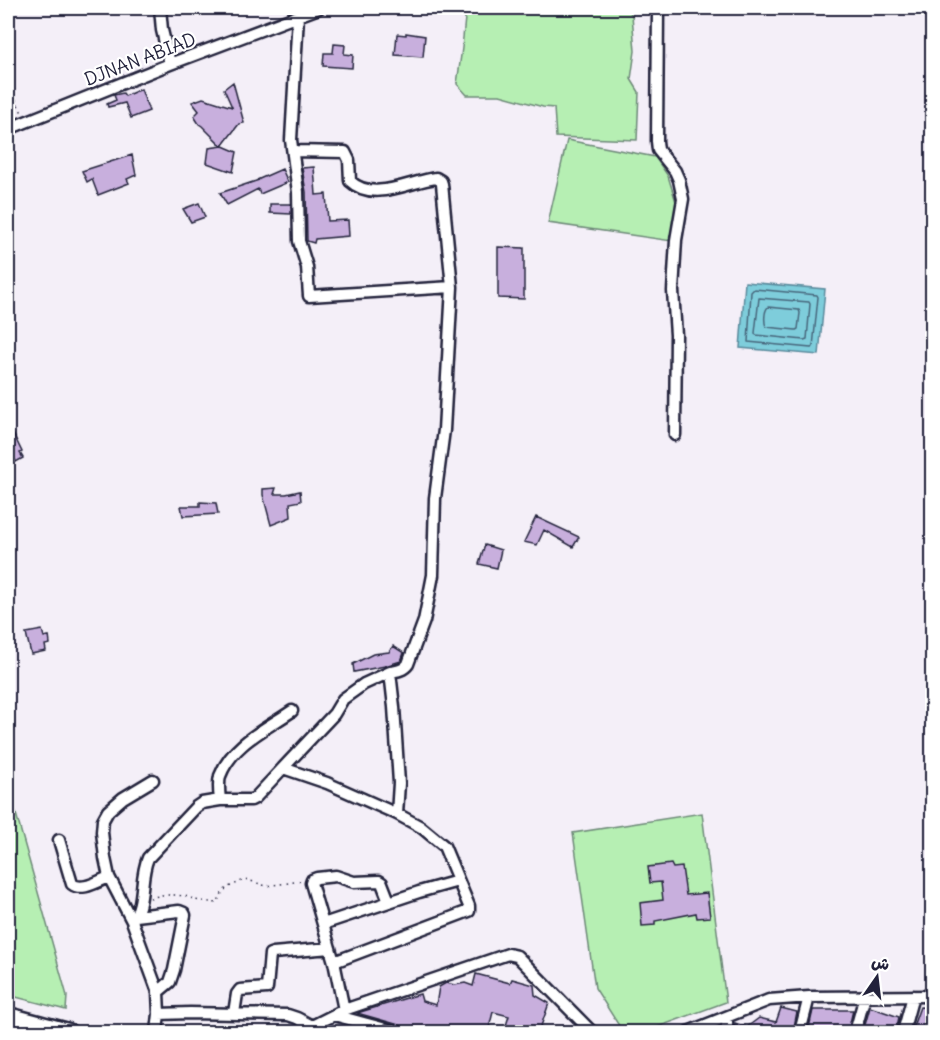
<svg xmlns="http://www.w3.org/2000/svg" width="940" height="1040" font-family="Delius,'Playpen Sans Arabic',sans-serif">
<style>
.green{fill:#b6efb3;stroke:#6c8877;stroke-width:1.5}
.water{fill:#7ecddb;stroke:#59899b;stroke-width:1.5}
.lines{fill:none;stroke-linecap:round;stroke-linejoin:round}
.shore{stroke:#47667b;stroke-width:1.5}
.building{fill:#c8afdd;stroke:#22223b;stroke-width:1.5}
.minor-casing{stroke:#22223b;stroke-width:15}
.primary-casing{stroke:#22223b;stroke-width:21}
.path{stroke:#22223b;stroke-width:1.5;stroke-dasharray:1.5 4.5;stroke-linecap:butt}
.minor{stroke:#fff;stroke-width:10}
.primary{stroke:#fff;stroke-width:16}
.labels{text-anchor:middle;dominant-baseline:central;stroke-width:4.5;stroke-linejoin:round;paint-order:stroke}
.street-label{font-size:18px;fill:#22223b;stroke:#fff}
</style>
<rect width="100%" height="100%" fill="#f4eff8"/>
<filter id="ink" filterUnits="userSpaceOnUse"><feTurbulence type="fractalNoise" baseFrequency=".0167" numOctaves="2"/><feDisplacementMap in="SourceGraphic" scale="12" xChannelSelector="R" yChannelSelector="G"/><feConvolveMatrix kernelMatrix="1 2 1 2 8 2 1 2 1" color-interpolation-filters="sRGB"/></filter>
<g filter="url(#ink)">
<path class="green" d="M466,8H627L632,15L635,51L631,79L639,92L637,140L556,137L554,108L543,107L500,95H467L457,84L462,48Z
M567,140L655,157L668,176L677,205L672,241L548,223Z
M8,785L67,996L66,1010L8,995Z
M702,813L726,1002L644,1032H623L595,988L573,833Z"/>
<path class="water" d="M745,282L825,289L819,355L740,348Z"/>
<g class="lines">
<path class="shore" d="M754,289L817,295L818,297L813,347L811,348L748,342L751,292Z
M759,298L809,302L810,304L807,339L804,340L756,335L755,333Z
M768,307L799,310L800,313L798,329L796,330L766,327C764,322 764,311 768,307Z"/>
</g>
<path class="building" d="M406,33L425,36L423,57L395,55L397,34L406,35Z
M334,44L345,45L344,54L353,55L352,68L323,66L324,53H333Z
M233,82L244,123L239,124L222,146L202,126L199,124L194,116L199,111L192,102L203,98L232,107L224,89Z
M141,89L149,111L131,118L125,103L108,107L107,104L116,100L114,95L123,93L125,96Z
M223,146L237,152L233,172L207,163L209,148Z
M132,155L136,175L127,179L129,183L98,195L92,179L87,182L82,171Z
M314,167L316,195L326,194L328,221L348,220L349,236L315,239L314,243L307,241L306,192L302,168Z
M282,169L288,182L260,194L258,189L227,205L220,193L259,180H257Z
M199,203L205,217L191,222L183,209Z
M270,204H291V214L270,213Z
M498,247L524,248V299L498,298Z
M8,423L22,452L20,453L23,458L16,462L8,446Z
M276,488L274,494H286L300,491L301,501L290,503L291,517L271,525L263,495V489Z
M200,502L216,503L218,514L183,516L181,506H200Z
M536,517L579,537L573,547L544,530L537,545L524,542Z
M485,545L501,550L497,568L479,564Z
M42,630L44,637L49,636L50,644L45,645L46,651L31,654L26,633Z
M393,646L404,653L401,661L385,666L354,672L353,664L373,654L389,652Z
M671,864L673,868L682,867L686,895L707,893L710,917L697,918L696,913L655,921V925L642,926L640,903L663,900L661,882L650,883L648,867Z
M476,974L510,983L512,979L534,985L535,995L549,1003L539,1032H504L509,1016L493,1012L488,1032H420L403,1028L399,1025L357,1013L420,994L422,1001L436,1005L439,987L446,983L455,985L465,983L473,986Z
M870,1007L899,1017L896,1032H863Z
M920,1007L933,1008V1032H911Z
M781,1008L797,1012L793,1032H733L735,1023L747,1027L759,1018L776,1022Z
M813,1010H853L848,1032H808Z"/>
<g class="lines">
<g class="minor-casing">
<path id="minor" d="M160,8L162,30L170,64
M658,8L657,141L658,150L675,171L679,180L683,199L676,240L673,291L676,335L675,435
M298,16L291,140L298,192L299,241L307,267L309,296L452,287
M8,129L170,64L319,8
M293,151L345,152L349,160L350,181C373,203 410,181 436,178L441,181L442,184L452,287L444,430L435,498L433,575L424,621L408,664C404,670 397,671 390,672
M283,768L334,714L343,699L364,684L390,672L394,707L399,783L397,814
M153,780L123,798L108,811L103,820L102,832L105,858L109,877L132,921L158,992L159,1014L157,1032
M220,800C219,792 218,784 220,776C232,744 266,729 292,711
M59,840L72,884C82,892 98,881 109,877
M136,916L179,911L184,913L185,915L174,970L170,982L158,992
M132,921C146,902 139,879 148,858L196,807L202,803L220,800H251L255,798L283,768L327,783L397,814L421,827L444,846L469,906V911L334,962
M323,924L419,892L458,881
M344,1010L334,962L311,883L312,880L317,878L336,876L354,882L379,881L382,883L389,901
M234,1013L237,994L240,990L267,988L270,954L273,953L330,948
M159,1014L190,1013L288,1015L297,1018L312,1026
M334,1015L397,1032
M311,1032L312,1026L344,1010L508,954L517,956L592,1032
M688,1032L769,1000L809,997L932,996
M720,1032L727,1028V1017
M800,1032L809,997
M855,1032L865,996
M903,1032L913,996"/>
</g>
<g class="primary-casing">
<path id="primary" d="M8,1016L68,1032"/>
</g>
<path class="path" d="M8,83L22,113
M150,898L162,895H177L190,897L194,900L217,903C226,883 229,889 245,879L266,886L302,881"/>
<use href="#minor" class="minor"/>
<use href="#primary" class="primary"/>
</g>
</g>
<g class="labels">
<g class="street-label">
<text transform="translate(140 59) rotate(-21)">DJNAN ABIAD</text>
</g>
</g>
<rect width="940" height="1040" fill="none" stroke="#fff" stroke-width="30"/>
<rect x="15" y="15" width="910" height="1010" fill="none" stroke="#22223b" stroke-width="2" filter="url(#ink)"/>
<g transform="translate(877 977) rotate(14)" stroke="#ffffff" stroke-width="4.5" paint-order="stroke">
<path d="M0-4.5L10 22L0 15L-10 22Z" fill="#22223b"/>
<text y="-9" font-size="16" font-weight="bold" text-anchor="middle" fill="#22223b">ش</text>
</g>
</svg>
